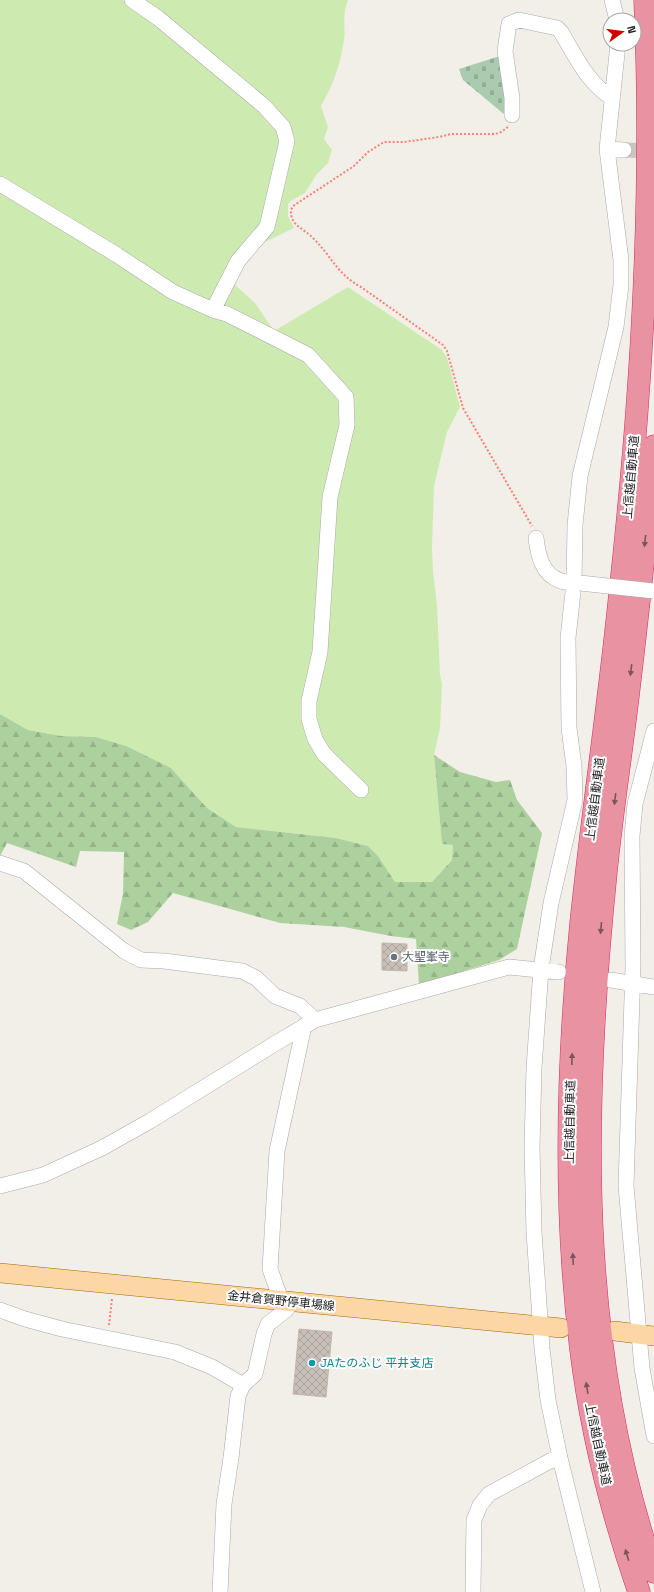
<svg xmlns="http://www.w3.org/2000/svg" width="654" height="1592" font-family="'Space Grotesk','Noto Sans JP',sans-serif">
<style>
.grass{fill:#cdebb0}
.forest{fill:url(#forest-firs)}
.cemetery{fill:url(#cemetery-stones)}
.building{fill:url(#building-cross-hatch);stroke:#c4b6ab}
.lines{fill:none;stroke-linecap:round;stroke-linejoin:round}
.minor-tunnel{stroke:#c8c6c1;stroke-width:15;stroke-dasharray:15 8;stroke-linecap:butt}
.minor-casing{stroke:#a9a9a9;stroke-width:16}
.major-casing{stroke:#a06b00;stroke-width:20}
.highway-casing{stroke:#dc2a67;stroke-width:23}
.path{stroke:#fa8072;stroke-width:2;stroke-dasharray:2 2;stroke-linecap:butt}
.minor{stroke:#fff;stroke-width:15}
.major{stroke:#fcd6a4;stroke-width:19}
.highway{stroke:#e892a2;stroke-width:22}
.minor-bridge-casing{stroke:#a9a9a9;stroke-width:16;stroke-linecap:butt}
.minor-bridge{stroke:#fff;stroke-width:15}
.oneway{fill:#7b545c}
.worship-dot{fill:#6b7280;stroke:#fff;stroke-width:1.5}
.culture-dot{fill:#0f9aa8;stroke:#fff;stroke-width:1.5}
.labels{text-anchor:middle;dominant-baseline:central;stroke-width:4;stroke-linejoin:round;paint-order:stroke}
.street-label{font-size:12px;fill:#222;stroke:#fff}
.worship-label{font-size:12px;fill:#5b616d;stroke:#fff;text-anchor:start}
.culture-label{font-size:12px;fill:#0d838f;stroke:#fff;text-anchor:start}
</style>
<defs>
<pattern id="forest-firs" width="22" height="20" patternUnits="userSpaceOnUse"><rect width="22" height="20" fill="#add19e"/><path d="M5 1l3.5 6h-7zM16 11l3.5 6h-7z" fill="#95b388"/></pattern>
<pattern id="cemetery-stones" width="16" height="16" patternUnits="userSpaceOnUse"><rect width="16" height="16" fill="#aacbaf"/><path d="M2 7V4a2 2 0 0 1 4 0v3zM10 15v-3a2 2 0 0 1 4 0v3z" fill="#92ae96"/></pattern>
<pattern id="building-cross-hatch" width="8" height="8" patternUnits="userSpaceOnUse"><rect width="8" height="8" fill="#c7bfb8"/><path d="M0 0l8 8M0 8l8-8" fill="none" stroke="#aba49e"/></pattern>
</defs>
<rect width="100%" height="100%" fill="#f2efe9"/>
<path class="grass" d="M0,0H348C341,17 347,29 343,45C340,66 332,87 321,106L328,127L324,139L332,150L328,163L317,174L305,193L292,200L288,204V216L294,228L265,242L222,273L255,303L274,331L348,287L442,350L447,358L460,407L447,432L434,486L432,549L433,571L437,606L440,674L442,684L440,728L434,755L442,844L453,845L452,860L432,882H395L378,856L368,846L336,838L236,827L207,808L171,768L96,737L61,736L28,730L0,714Z"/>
<path class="forest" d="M0,714L28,730L61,736L96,737L126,746L171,768L207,808L236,827L336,838L368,846L378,856L395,882H432L452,860L453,845L442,844L434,755L460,772L496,782L510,780L517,800L542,833L517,949L499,960L419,985L416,939L391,936L344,927L280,923L173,893L148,922L131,930L117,924L123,893L124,852L80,851L76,867L7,843L0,856Z"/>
<path class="cemetery" d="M503,55L510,99L505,115L463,80L459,69Z"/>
<path class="building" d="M382,943L407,944V971L382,970Z
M299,1329L332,1332L326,1397L293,1394Z"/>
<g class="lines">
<path class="minor-tunnel" d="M624,150L654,151"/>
<g class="minor-casing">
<path id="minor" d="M132,0L158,18L264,106L283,127L287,141L267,227L238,261L213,310
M612,0L617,20
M512,115V98L505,51L509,24L519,20L557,28L561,32C575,55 588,84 612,98
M607,149L624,150
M0,184L117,255L173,292L213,310L227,314L308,355L346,397L347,425L330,497L320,652L309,701V719L315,739L324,754L361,790
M536,538C538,555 542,575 561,581C567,583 574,583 580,583
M654,731L635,804L632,836L633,967L626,1186L642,1368L654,1436
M0,863L24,871L124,951L141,960L164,961L242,971L256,978L275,996L300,1006L315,1020
M611,980L654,987
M0,1186L43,1175L102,1148L150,1121L276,1043L315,1020L509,967L559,972
M281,1300L270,1269L277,1151L304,1026
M0,1310L25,1319L62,1329L175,1352L212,1367L243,1385
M220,1592L224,1504L231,1458L238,1396L243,1385L255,1374L264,1334L268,1324L286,1310L292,1302
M473,1592L474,1520L480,1505L489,1494L550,1461L560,1458
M593,1592L560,1458L548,1400L542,1348L534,1232L532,1147L534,1068L541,969L551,903L575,800L574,766L569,728L568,638L574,583L575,525L580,476L616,327L621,285V260L607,149L618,44"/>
</g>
<g class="major-casing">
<path id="major" d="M0,1273L561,1328
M615,1331L654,1336"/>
</g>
<g class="highway-casing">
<path id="highway" d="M654,446C647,530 638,613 628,696C621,755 612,813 606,872C582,1106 576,1347 654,1572
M639,1592C612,1514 591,1432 581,1350C563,1208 567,1064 581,923C592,816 608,710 619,603C641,403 654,202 645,0"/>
</g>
<path class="path" d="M508,127L501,132L495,134H451L439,137L404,142H384L368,152L354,166L293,206C291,210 290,213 292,218C295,227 307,231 314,239C332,257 337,274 361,287L443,345L447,351L463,408L532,526
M109,1325L112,1299"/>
<use href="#minor" class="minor"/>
<use href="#major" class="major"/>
<use href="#highway" class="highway"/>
<g class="minor-bridge-casing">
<path id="minor-bridge" d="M580,583L654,591"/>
</g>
<use href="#minor-bridge" class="minor-bridge"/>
</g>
<defs><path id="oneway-solid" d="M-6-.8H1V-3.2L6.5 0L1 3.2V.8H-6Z"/></defs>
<g class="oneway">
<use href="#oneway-solid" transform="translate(645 541) rotate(96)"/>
<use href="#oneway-solid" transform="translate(631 670) rotate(97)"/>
<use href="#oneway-solid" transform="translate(615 799) rotate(97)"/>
<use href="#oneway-solid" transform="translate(601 928) rotate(95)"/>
<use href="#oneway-solid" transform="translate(572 1059) rotate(-88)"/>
<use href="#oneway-solid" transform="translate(573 1259) rotate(-93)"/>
<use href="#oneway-solid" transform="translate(587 1388) rotate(-99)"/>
<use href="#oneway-solid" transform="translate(627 1555) rotate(-107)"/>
</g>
<circle class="worship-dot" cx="394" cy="957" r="4"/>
<circle class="culture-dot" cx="312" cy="1363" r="4"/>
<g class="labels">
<g class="street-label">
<text transform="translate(631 477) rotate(-85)">上信越自動車道</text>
<text transform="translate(595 799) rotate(-83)">上信越自動車道</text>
<text transform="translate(570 1122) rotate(-89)">上信越自動車道</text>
<text transform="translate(281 1301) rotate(6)">金井倉賀野停車場線</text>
<text transform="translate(598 1444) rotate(78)">上信越自動車道</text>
</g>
<g class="worship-label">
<text x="402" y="957">大聖峯寺</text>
</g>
<g class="culture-label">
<text x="320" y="1363">JAたのふじ 平井支店</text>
</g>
</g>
<g transform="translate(622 32) rotate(76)"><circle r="19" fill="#ffffff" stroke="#a7a7a7"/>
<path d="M0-3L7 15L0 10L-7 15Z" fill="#d40000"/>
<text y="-6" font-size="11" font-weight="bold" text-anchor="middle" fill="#222222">N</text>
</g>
</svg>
